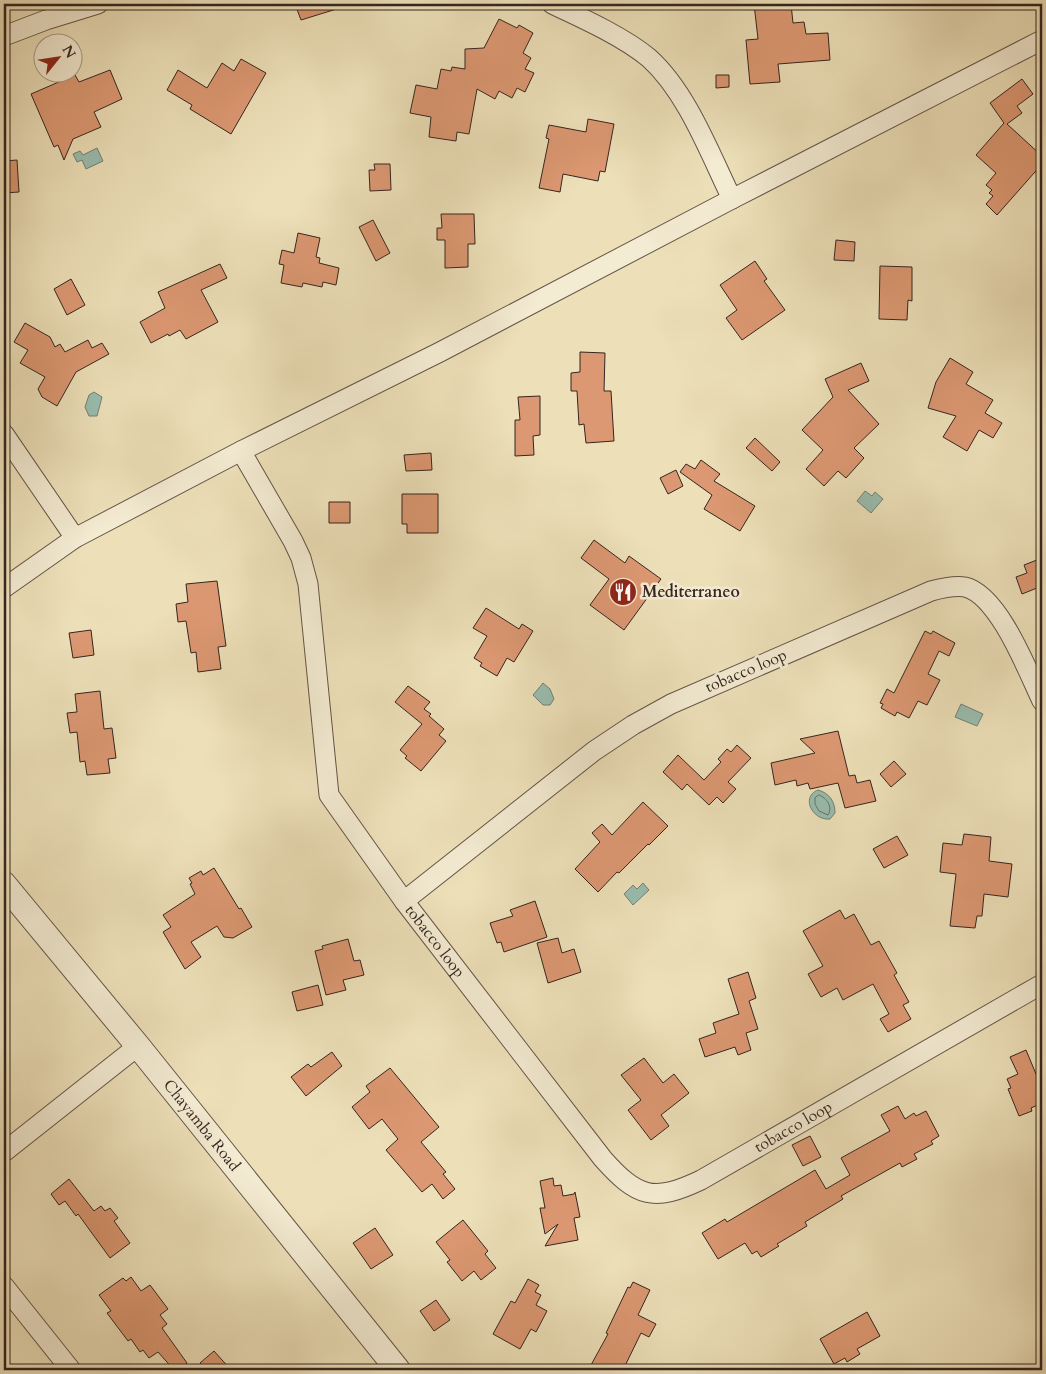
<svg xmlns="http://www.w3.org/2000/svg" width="1046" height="1374" font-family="Cardo,serif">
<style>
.water{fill:#99bdaf;stroke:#718075}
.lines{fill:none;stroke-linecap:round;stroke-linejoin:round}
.shore{stroke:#677167;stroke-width:1}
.building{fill:#dc9872;stroke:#35251f}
.minor-casing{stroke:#635446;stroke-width:21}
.tertiary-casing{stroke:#635446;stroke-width:26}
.minor{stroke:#f3ebd2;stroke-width:19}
.tertiary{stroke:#f3ebd2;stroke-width:24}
.labels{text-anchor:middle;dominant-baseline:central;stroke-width:5;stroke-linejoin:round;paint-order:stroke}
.poi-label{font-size:16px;font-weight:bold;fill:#35251f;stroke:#f3ebd2;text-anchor:start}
.street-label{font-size:16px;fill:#35251f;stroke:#f3ebd2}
</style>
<rect width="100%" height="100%" fill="#ede0b9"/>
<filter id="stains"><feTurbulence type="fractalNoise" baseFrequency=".004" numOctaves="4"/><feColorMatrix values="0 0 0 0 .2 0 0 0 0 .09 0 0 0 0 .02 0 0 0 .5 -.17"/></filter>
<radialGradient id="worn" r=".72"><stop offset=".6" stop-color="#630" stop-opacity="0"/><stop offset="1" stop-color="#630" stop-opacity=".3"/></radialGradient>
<path class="water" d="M97,148L103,161L86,169L82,160L77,162L73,154L80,151L83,155Z
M94,392L102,397L97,416H89L85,407L89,395Z
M865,491L872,496L875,492L883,499L871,513L857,501Z
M543,683L550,689L554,699L550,705H543L533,695Z
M961,704L983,714L977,726L955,717Z
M818,790C829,793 835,801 835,813L830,819C813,821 800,797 818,790Z
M643,883L649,890L633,905L624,894L633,885L637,889Z"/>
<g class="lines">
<path class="shore" d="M819,795C827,798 833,807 828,815L819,811L815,804V798Z"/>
</g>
<path class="building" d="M295,4H343V7L301,20Z
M754,4H791L793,23L804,22L806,34L828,33L830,60L778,64L780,82L750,84L746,40L758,39Z
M499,19L517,28L519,25L533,33L523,53L531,58L525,69L534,73L525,92L517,88L512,98L499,91L495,99L477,89L469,134L457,132L456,141L429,137L431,117L410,113L416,85L437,89L441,69L451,71L452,67L465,69V49L484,48Z
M241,59L266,73L231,134L190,109L192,105L167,90L178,70L207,88L222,63L234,71Z
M110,70L122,99L94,112L101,127L73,139L64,160L58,145L54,147L31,94L75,75L79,82Z
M716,75H729V87L716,88Z
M1022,79L1033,94L1017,106L1022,113L1007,124L1042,156V164L997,215L986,204L993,196L989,193L992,190L986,185L996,173L976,155L1004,123L990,103Z
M588,119L614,124L605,172L600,171L598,181L563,174L560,192L539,188L549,139L546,138L549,125L586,132Z
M17,160L19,192L4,193V161Z
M374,164H390L391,190L370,191L369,170H375Z
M441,214H474L475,244H468V267L445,268V240H437V228H442Z
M373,220L390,253L376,261L359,227Z
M298,233L320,238L316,257L320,258L319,263L339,268L336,285L323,282L322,287L303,283L302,287L281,283L284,265L279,264L282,250L294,253Z
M836,240L855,242L854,261L834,260Z
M755,261L767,279L764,281L785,310L742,340L726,318L737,310L720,285Z
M220,264L227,278L201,290L218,322L186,339L180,330L169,336L168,334L151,343L140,322L165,308L158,292Z
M880,266L912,267V301L908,300L907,320L879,319Z
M71,279L85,305L67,315L54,289Z
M25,323L50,337L55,347L60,344L65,352L88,340L92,348L102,343L109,354L76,372L57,406L42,397L38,389L45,377L20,363L28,350L14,342Z
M580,352L605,353L604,391H611L614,441L586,443L584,424L579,425L577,391H571V373L580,372Z
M950,358L973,372L966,384L993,400L985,413L1002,423L993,438L979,430L967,451L943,437L956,416L928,408L936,382Z
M861,363L869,381L848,390L879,424L854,448L864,458L846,478L838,471L824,486L806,469L823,450L802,430L833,397L825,379Z
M540,396V435L533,436L534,455L515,456V420H520L518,397Z
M755,438L780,462L772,471L746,448Z
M431,453L432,470L406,471L404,455Z
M701,460L720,474L714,481L755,506L740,531L704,509L712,495L680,472L686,464L695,469Z
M676,470L683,486L668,494L660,478Z
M402,494H438V533H407V524H402Z
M329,502H350V523H329Z
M594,540L625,563L629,556L661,579L624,630L590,605L609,579L581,558Z
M1042,558V586L1022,594L1016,577L1027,573L1024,565Z
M217,581L226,646L218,647L221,669L198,672L196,652L191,653L186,621L178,622L176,604L188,602L186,584Z
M486,608L519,629L522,624L533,631L514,662L507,658L497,676L480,666L482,663L474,658L487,636L473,628Z
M91,630L94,655L73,658L69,633Z
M925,631L931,634L933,631L955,643L949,656L939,651L928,674L940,680L927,705L918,701L909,718L897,712L895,716L881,708L883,704L880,703L887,689L894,693Z
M408,686L430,702L424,709L431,714L429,716L444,729L439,735L446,741L421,771L405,758L407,756L400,750L422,724L395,702Z
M100,691L104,729L112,728L116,758L108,759L110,773L87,775L85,761L80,762L77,732L70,733L67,713L77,712L75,694Z
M838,731L849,776L855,775L857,783L870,780L876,801L845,808L838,783L810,789L808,783L797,786L796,780L775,785L771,763L815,753L800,739Z
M737,745L751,758L728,782L736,789L723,803L717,797L709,805L687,784L682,790L663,772L678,755L704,780L721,762L718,759L727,749L731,752Z
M894,761L906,774L891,787L880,774Z
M643,802L668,826L649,845L648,844L619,873L617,872L598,892L575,869L600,842L592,833L602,824L612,835Z
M964,834L991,837L989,861L1012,864L1008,897L984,894L982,916H977L975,928L950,926L956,874L940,872L943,843L962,845Z
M897,836L908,855L884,868L873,849Z
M214,868L239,909L241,908L252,927L233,938L224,937L217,926L191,942L201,957L185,969L163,932L171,927L163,915L195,894L190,884L192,883L189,878L201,871L203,875Z
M535,901L547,937L504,952L501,942L497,943L490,923L513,916L510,910Z
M840,910L845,919L854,914L871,945L879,941L897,973L894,975L909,1002L903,1005L911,1019L888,1032L880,1019L889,1014L873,984L843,1000L837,988L821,997L808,974L823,966L803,931Z
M558,938L562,953L574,949L581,972L548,983L537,943Z
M348,939L354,961L360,960L364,975L343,980L346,990L326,995L315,951L323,949L322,946Z
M748,972L756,998L749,1001L758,1029L746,1033L751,1050L738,1055L735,1047L705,1057L699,1039L716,1033L713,1023L739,1014L728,979Z
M318,985L323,1005L297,1011L292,992Z
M1026,1050L1036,1074L1042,1071V1103L1031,1108L1032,1111L1019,1116L1008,1089L1011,1088L1007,1079L1018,1074L1010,1057Z
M332,1052L342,1066L306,1096L291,1077L308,1064L311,1067Z
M644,1058L663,1083L674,1074L689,1093L661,1115L669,1126L651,1140L628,1110L641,1100L621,1075Z
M390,1068L439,1127L421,1142L446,1172L443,1174L455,1189L443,1199L432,1184L422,1192L386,1150L398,1139L382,1119L369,1129L352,1107L370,1092L366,1086Z
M898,1106L905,1119L914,1113L916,1116L926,1111L939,1136L931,1141L933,1144L914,1154L917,1159L902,1167L900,1163L841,1196L843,1199L805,1222L807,1226L777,1244L779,1246L761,1257L757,1251L752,1254L745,1243L718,1259L702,1233L725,1219L727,1222L815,1170L826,1189L850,1175L841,1158L890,1131L881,1115Z
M810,1136L821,1157L803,1166L792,1145Z
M553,1178L554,1186L561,1185L563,1196L574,1194L575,1192L580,1217L574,1218L578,1240L545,1246L558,1224L545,1234L540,1208H545L540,1181Z
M69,1179L94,1211L101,1206L105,1211L110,1208L118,1218L114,1221L130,1243L110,1258L78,1214L76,1216L65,1201L59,1205L51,1194Z
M463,1220L488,1251L485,1254L496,1268L481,1280L474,1271L462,1281L447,1262L450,1260L436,1242Z
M375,1228L393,1255L371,1269L353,1243Z
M131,1277L141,1291L150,1285L168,1309L160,1315L167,1324L162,1328L187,1363L179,1370H174L158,1352L149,1358L143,1350L140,1352L131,1339L128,1341L107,1313L111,1311L99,1295L123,1278L126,1281Z
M528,1279L539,1285L535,1292L541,1295L536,1305L547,1311L536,1332L531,1329L520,1349L493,1334L511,1301L515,1303Z
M633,1282L650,1290L638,1315L656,1324L649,1337L641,1333L623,1370H602L591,1365L608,1334L606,1333L628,1287L630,1288Z
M436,1300L450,1320L434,1331L420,1311Z
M867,1312L880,1336L857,1349L860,1354L847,1362L845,1358L834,1364L820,1339Z
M214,1351L231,1370H206L200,1363Z"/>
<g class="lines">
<g class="minor-casing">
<g id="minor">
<path d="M552,4C582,18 624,37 649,58C687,92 710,154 732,199"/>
<path d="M4,36L46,20L98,4"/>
<path d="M4,434L75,538"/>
<path d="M241,451L293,541L301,558L308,584L329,795L404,901"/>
<path d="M4,588L75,538L241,451L440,352L732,199L1042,40"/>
<path id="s1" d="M1042,701C1028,672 999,595 965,587C954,585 942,588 931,591L671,704L633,725L594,751L404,901L603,1159C637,1197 653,1203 701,1180L1042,984"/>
<path d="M4,1152L138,1046"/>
<path d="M4,1286L71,1370"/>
</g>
</g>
<g class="tertiary-casing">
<g id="tertiary">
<path id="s2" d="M4,884L138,1046L398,1370"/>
</g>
</g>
<use href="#minor" class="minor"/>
<use href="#tertiary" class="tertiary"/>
</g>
<defs>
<g id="restaurant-disc" transform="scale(1.4375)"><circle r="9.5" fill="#8f2418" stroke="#f3ebd2"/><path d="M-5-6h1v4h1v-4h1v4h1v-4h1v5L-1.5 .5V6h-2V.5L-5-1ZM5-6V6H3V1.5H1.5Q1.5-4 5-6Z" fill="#fff"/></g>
</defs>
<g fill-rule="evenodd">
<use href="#restaurant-disc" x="623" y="592"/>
</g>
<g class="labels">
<g class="poi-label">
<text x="642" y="592">Mediterraneo</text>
</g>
<g class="street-label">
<text transform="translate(746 671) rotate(-23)">tobacco loop</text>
<text stroke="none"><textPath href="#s1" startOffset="842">tobacco loop</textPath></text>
<text stroke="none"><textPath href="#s2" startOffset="312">Chayamba Road</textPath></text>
<text stroke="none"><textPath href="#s1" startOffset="1336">tobacco loop</textPath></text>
</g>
</g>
<rect width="1046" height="1374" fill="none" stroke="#ede0b9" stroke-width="20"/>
<rect x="5" y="5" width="1036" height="1364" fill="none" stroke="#35251f" stroke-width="2.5"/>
<rect x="10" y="10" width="1026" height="1354" fill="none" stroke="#35251f"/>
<g transform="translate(58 58) rotate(60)"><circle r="24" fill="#f3ebd2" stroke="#a79c8a"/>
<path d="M0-4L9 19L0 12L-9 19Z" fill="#8f2418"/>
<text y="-8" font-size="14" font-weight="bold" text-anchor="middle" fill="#35251f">N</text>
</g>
<rect width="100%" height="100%" filter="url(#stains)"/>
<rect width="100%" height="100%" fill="url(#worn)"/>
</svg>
